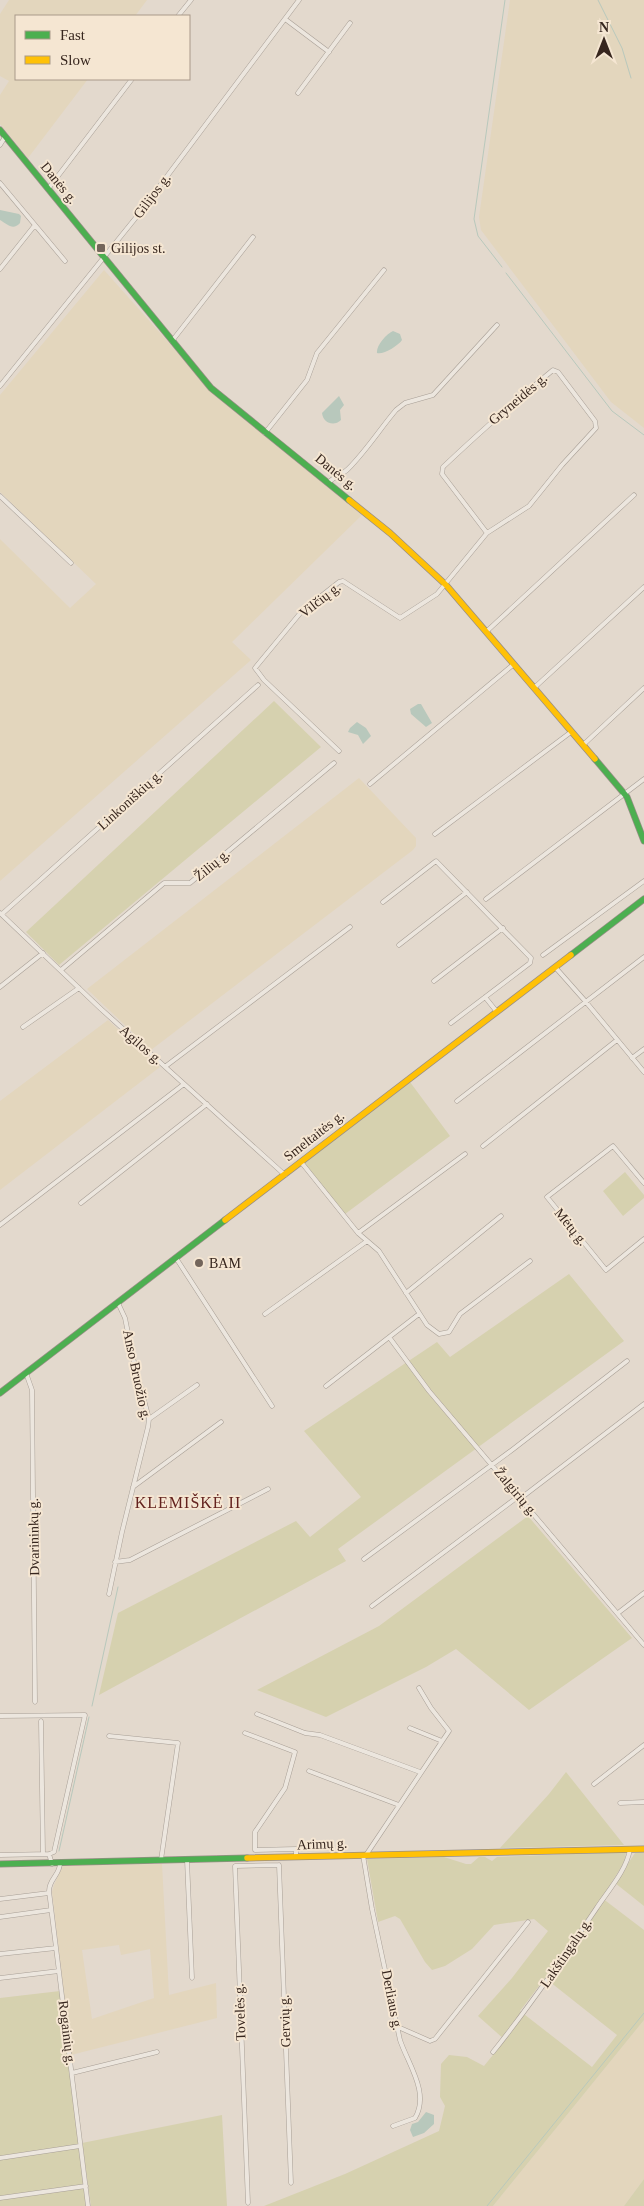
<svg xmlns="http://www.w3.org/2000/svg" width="644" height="2206" font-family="Georgia,serif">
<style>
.farmland{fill:#e3d6bd;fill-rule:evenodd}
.green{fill:#d6d1af;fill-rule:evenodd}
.water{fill:#b8c8bc}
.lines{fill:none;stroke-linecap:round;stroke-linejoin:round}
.stream{stroke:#b8c8bc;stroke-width:1}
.street-casing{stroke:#a89f96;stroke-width:5}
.fast-casing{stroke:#988e86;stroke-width:7}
.slow-casing{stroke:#988e86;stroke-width:7}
.street{stroke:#ece6de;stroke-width:4}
.fast{stroke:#4caf50;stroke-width:5.5}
.slow{stroke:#ffc107;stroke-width:5.5}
.poi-dot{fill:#73655b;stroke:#f5e6d2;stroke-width:2}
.labels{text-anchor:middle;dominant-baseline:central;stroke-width:4;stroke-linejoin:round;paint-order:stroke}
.street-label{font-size:14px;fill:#37261e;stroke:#f5e6d2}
.poi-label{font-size:14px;fill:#37261e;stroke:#f5e6d2;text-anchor:start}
.quarter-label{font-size:16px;letter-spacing:1px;fill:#63221e;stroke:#f5e6d2}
</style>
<rect width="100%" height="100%" fill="#e3d9cd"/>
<path class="farmland" d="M9,0H147L135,16H16V79H88L28,158L0,124V95L9,81L0,76V14Z
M510,0H644V428L611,402L481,230L479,217Z
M104,270L218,398L362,515L232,642L251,660L0,881V539L70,608L96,584L0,492V395Z
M359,778L416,838V846L413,850L151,1050L87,989Z
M108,1020L160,1067L0,1190V1101Z
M162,1864L169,1995L216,1983L217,2018L71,2055L52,1892L54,1885L63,1865ZM119,1945L121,1955L150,1949L154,1998L92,2019L82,1950Z
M644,2020V2179L624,2206H493Z"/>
<path class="green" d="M274,701L321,747L59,965L26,932Z
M410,1082L450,1136L345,1214L304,1163Z
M625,1172L644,1195V1198L623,1216L603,1191Z
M569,1274L624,1341L338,1549L346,1561L99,1695L118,1613L296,1521L310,1537L361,1497L304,1431L437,1342L450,1357Z
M528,1516L632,1638L529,1710L456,1649L426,1667L326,1717L257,1690L379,1626Z
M566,1772L624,1845L500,1848L549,1794Z
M644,1851V1906L615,1883L635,1853Z
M626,1852L625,1861L602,1898L644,1930V2020L493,2206H264L345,2174L439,2131L445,2106L440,2097L441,2064L449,2055L467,2057L484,2066L505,2040L478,2016L512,1978L548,1931L534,1919L494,1925L472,1949L445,1966L432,1970L425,1962L400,1919L395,1916L378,1922L367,1859L444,1857L466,1864H471L479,1857H485L492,1861L497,1857ZM545,1978L617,2035L592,2067L520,2011Z
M60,1991L87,2206H0V1998Z
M222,2115L227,2206H91L82,2143Z
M644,2179V2206H624Z"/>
<path class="water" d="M0,210L19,214L21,216L20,223C13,231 7,224 0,220Z
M393,331L400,334L402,340C398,346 383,355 377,353C376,346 386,334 393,331Z
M339,396L344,405L340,410L341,420C334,427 323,423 322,413Z
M418,704H421L432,723L426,727L411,714L410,709Z
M357,722L366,728L371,736L363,744L358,735L348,732L350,728Z
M426,2112L434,2115V2124L424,2133L413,2137L410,2130L412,2124L418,2122Z"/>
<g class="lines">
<path class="stream" d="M598,0L622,48L631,78
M502,267L478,236L474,219L505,0
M506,273L612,411L644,435
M92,1706L118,1587
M59,1851L89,1717
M487,2206L644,2013"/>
<g class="street-casing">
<path id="street" d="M178,16L191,0
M285,19L329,52
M298,93L350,23
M0,145L5,137
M0,183L65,261
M48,189L132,79
M0,269L35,225
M172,341L253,237
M0,386L138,215L299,0
M265,433L307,380L317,353L384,270
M329,482C335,476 342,475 348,469C366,451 380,429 396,410L405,403L433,395L497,325
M0,496L71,563
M487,631L634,495
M534,688L644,587
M583,745L644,688
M339,751L264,680L255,668L302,611L339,582L343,581L400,618L437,594L487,533L442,474L443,467C479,433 515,401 553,370L558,372L595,421L596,428L562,465L529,506L487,533
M370,784L514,664
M435,834L571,732
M486,899L644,779
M383,902L436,861L531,958L530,963L451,1023
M0,913L101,1009L285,1175
M2,914L258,685
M399,945L467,892
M543,955L644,881
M555,967L586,1002L644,1072
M61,970L164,883H190L334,763
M434,981L503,928
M0,987L43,953
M485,997L497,1012
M23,1027L79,988
M632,1058L644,1049
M166,1066L350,927
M457,1101L644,957
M483,1146L617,1040
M301,1162L358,1233L379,1251L427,1325L439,1334L449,1332L460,1314L530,1261
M644,1183L613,1146L547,1197L606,1270L644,1239
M81,1203L207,1104
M0,1225L184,1084
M358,1233L465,1154
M176,1258L272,1406
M406,1293L501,1216
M265,1314L367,1241
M389,1337L429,1391L644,1645
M26,1373L32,1390L35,1702
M326,1386L419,1314
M149,1419L197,1385
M133,1487L221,1422
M521,1498L644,1404
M364,1559L512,1450L627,1361
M115,1562L130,1560L268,1489
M109,1594L122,1532L148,1427L149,1419L133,1358L125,1318L118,1303
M372,1606L519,1496
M618,1613L644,1593
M257,1714L305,1733L320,1735L420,1772
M0,1716L85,1715L54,1852L49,1854
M41,1721L43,1854
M410,1728L442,1741
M245,1733L295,1752L285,1788L255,1832V1850L296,1849V1857
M109,1736L178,1743L161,1860
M309,1771L399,1805
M594,1784L644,1745
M620,1803L644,1802
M0,1855L49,1854L52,1864
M363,1855L372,1909L400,2040C408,2064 430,2093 415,2118L393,2126
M366,1855L449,1731L431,1708L419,1688
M187,1860L192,1978
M60,1863C60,1875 49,1879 49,1891L88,2206
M279,1865L291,2183
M0,1899L49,1893
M0,1917L51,1910
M0,1954L56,1948
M0,1978L59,1971
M398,2027L430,2041L435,2039L528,1922
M493,2052C530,2006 563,1958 596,1909C607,1892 627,1870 630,1849
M72,2073L157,2052
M0,2158L80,2146
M0,2198L86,2186
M248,2203L235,1866L279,1865"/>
</g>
<g class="fast-casing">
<path id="fast" d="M0,130L211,388L349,500
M595,759L627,797L644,841
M571,955L644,899
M0,1393L225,1220
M0,1864L247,1858"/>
</g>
<g class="slow-casing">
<path id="slow" d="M349,500L390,533L446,585L595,759
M225,1220L571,955
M247,1858L644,1849"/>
</g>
<use href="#street" class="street"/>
<use href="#fast" class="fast"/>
<use href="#slow" class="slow"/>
</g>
<g class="poi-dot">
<rect x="96" y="243" width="10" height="10" rx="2.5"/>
<circle cx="199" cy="1263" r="5"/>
</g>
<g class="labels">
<g class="street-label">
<text transform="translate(59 183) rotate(51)">Danės g.</text>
<text transform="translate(152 196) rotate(-53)">Gilijos g.</text>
<text transform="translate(518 399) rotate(-40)">Gryneidės g.</text>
<text transform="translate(336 472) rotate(39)">Danės g.</text>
<text transform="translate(320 600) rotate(-38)">Vilčių g.</text>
<text transform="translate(130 800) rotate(-42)">Linkoniškių g.</text>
<text transform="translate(212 865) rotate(-40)">Žilių g.</text>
<text transform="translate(141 1045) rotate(41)">Agilos g.</text>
<text transform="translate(314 1136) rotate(-38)">Smeltaitės g.</text>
<text transform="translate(571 1227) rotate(51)">Mėtų g.</text>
<text transform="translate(137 1375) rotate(78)">Anso Bruožio g.</text>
<text transform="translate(516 1492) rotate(50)">Žalgirių g.</text>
<text transform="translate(34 1537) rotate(-91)">Dvarininkų g.</text>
<text transform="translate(322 1844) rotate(-2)">Arimų g.</text>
<text transform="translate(566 1953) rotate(-56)">Lakštingalų g.</text>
<text transform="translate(392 2000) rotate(79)">Derliaus g.</text>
<text transform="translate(240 2012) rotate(-92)">Tovelės g.</text>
<text transform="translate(285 2021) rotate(-92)">Gervių g.</text>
<text transform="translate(67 2033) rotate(83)">Rogainių g.</text>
</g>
<g class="poi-label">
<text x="111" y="248">Gilijos st.</text>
<text x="209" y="1263">BAM</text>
</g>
<g class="quarter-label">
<text x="188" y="1502">KLEMIŠKĖ II</text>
</g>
</g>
<rect x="15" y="15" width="175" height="65" fill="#f5e6d2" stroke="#a9998a"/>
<rect x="25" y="31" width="25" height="8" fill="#4caf50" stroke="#a9998a"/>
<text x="60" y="40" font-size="15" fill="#37261e">Fast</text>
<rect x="25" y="56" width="25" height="8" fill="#ffc107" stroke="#a9998a"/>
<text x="60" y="65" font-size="15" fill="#37261e">Slow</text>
<g transform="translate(604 40)" stroke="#f5e6d2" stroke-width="4" paint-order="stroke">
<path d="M0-4L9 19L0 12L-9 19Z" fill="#37261e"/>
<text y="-8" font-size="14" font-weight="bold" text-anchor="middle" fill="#37261e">N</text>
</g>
</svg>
